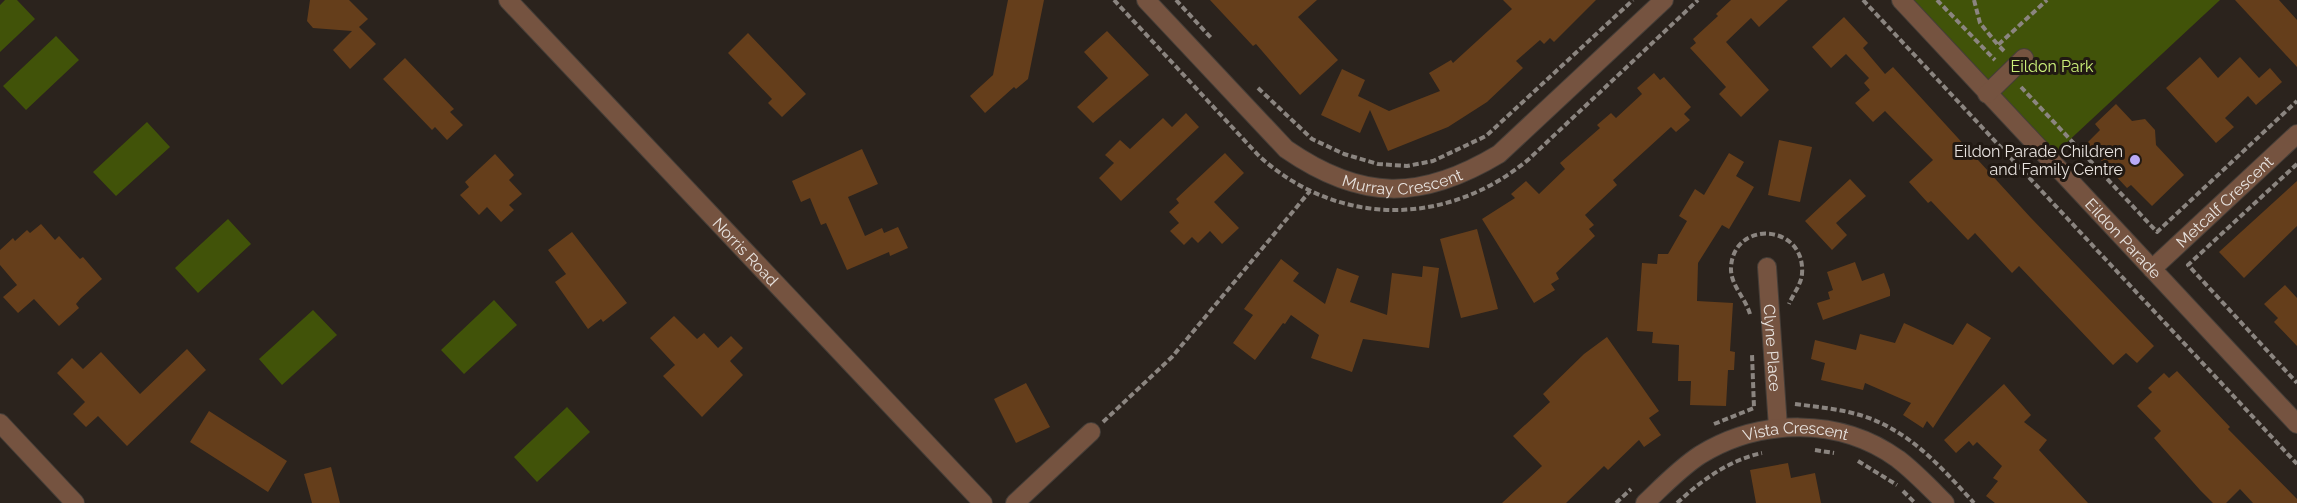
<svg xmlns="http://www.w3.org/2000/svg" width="2297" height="503" font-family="Raleway,sans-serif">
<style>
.green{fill:#415309}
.building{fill:#653e1b}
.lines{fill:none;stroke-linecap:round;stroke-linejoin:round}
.minor-casing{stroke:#453e38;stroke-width:20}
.path{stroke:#8b8580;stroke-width:4;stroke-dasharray:6 3;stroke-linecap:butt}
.minor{stroke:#755340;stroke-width:18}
.poi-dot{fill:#b9aaf7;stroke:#211913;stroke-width:2}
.labels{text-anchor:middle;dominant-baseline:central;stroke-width:6;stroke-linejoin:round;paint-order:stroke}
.park-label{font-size:16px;fill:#ccf17a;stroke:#211913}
.poi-label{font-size:16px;fill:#e8e3df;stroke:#211913;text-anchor:end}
.street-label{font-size:16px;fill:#e8e3df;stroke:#211913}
</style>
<rect width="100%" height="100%" fill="#2b231d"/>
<path class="green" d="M5,0H17L35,19L0,52V5Z
M1901,0H2220L2049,159Z
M56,36L79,60L26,110L3,86Z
M147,122L170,147L116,196L93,172Z
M228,219L251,244L198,293L175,268Z
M494,300L517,325L464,374L441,350Z
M313,310L337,335L282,385L259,359Z
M567,407L590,432L537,482L514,457Z"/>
<path class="building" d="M310,0H349L368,19L359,27L376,44L350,69L333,50L352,31L313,28L307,21Z
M1008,0H1044L1028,79L1016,89L1014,87L985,113L970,96L993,75Z
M1210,0H1317L1298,17L1338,60L1300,95L1256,44L1253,46Z
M1503,0H1596L1554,42L1550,38L1544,44L1540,40L1516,61L1523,68L1487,102L1448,127L1388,151L1370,110L1360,133L1321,115L1342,69L1365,80L1358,96L1389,111L1440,91L1429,73L1451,60L1453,63L1512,9Z
M1731,0H1788L1759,27L1751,18L1726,42L1769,90L1741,117L1719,94L1726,87L1690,48L1696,43L1693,39L1718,16L1716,14Z
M2235,0H2279L2297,20V67Z
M1844,17L1868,43L1863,48L1885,74L1893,67L2031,218L2154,346L2137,363L2126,353L2113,365L2019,266L2012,273L1975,233L1968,240L1931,201L1928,203L1909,182L1933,160L1885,111L1873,122L1855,103L1870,90L1864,83L1869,78L1846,54L1831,68L1812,47Z
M1107,31L1149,75L1093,123L1077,107L1108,78L1084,52Z
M748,33L806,94L782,117L768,103L772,99L728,53Z
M2200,57L2218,78L2240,57L2259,78L2270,68L2282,82L2256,105L2248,96L2225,118L2234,127L2216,143L2166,88Z
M405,58L454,109L450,112L463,125L447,140L435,127L432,130L383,79Z
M1654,73L1660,80L1664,77L1691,107L1684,114L1690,120L1676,132L1671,127L1613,180L1617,185L1585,215L1594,225L1589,229L1595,236L1556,273L1559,279L1551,284L1555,290L1534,303L1482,219L1515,198L1511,194L1526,181L1539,194L1565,169L1560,163L1600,128L1597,125L1611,113L1616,118L1642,94L1637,88Z
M2116,104L2132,121L2145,119L2155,130L2156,145L2184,175L2152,206L2131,185L2127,188L2086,144L2100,130L2095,124Z
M1186,113L1199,127L1121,201L1099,178L1114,163L1105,155L1120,140L1130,149L1163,118L1172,127Z
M1779,140L1812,147L1800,202L1768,195Z
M862,149L878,184L848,197L865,236L882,228L884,233L898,227L908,248L890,256L889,252L847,270L826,223L821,225L810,198L801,202L792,181Z
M1225,153L1244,173L1214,202L1239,228L1222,244L1210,231L1198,243L1192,237L1184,245L1170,231L1179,223L1169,212L1179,203L1176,199Z
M1729,153L1744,162L1736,176L1754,187L1729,229L1722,225L1698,263L1697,301L1733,303L1730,351L1735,352L1734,370H1728L1726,406L1690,405L1691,381H1678L1679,345L1652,343L1653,332L1637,331L1642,263L1657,264L1658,254H1668L1687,221L1679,216L1695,189L1704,195Z
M495,154L514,175L509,180L522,194L509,205L514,210L501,222L487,207L479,215L460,195L469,187L465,182Z
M1850,179L1866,196L1836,223L1847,235L1832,250L1805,221Z
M2297,181V226L2244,278L2219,252Z
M41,224L55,240L59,236L80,259L83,257L102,279L81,298L76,304L79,308L59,326L34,299L18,313L3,297L17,285L0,265V250L13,238L15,241L27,230L30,233Z
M1477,229L1498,309L1461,318L1440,239Z
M572,232L627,303L603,322L601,319L588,329L555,282L566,274L548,250Z
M1281,259L1299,273L1293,281L1325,304L1337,268L1359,276L1350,302L1387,315L1392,273L1422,277L1423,266L1439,268L1429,348L1363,339L1352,372L1311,358L1319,335L1291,315L1285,324L1283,323L1255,360L1233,343L1253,315L1244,309Z
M1855,262L1862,281L1884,273L1890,290V296L1823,320L1817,303L1830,299L1828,292L1833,290L1827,272Z
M2285,285L2297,298V346L2274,322L2278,318L2264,304Z
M674,316L697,339L704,333L718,348L731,336L743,348L730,361L743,375L702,417L663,376L675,365L650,338Z
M1904,323L1953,345L1967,323L1991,338L1933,428L1927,421L1923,428L1903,415L1911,403L1865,383L1863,390L1821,380L1825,363L1811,359L1815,340L1856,350L1860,334L1895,343Z
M1607,337L1659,411L1649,418L1661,435L1644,447L1639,440L1608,470L1604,466L1566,503H1502L1542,466L1513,436L1550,402L1543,394L1584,354Z
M187,349L206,370L127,446L98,416L86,427L73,414L85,402L57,373L72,358L83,369L101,352L140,394Z
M2177,371L2230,427L2228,429L2297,499V503H2253L2240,489L2226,503H2213L2200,490L2154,438L2161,431L2137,406L2152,392L2148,388L2164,373L2169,378Z
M1026,383L1050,427L1016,443L994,399Z
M2004,384L2031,415L2024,422L2047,440L2039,450L2088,503H1995L1986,496L1998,481L1993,478L2002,466L1977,442L1973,446L1969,441L1956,453L1944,440Z
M209,411L287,461L268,492L190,442Z
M1788,463L1791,478L1815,473L1821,503H1756L1750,470Z
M331,467L340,503H312L304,474Z"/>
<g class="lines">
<g class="minor-casing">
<g id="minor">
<path id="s1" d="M508,0L983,503"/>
<path id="s2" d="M1146,0L1286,149C1361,201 1421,201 1499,154L1664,0"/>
<path id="s3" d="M1901,0L2297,424"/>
<path d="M1987,94L2024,58"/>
<path id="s4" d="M1767,267L1778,427"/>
<path id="s5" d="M2152,269L2297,134"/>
<path d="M0,423L75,503"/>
<path d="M1015,503L1091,432"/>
<path id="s6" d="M1645,503C1662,487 1680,468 1700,455C1760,418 1840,417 1898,459C1915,472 1930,488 1945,503"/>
</g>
</g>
<path class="path" d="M1114,0L1259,156C1338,228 1448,227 1529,159L1698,0
M1176,0L1212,39
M1863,0L2297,464
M1937,0L1995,60
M1974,0L1980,23L1998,45
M2004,51L1998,45L2047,0
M2021,87L2157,232L2297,101
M1258,88L1312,139L1344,154L1378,164L1407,166L1433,161L1486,136L1633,0
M2297,164L2188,265L2297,383
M1750,314C1745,297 1730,285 1731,267C1734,219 1806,224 1802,274C1801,285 1793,294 1789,304
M1795,404C1818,407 1841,409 1863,416C1910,431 1942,468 1974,503
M1103,422L1172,357L1310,191
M1714,424L1754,408L1752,354
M1815,450L1834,453
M1858,461L1897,485
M1903,491L1915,503
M1616,503L1631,489
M1677,503C1702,480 1729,460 1762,453"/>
<use href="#minor" class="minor"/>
</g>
<circle class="poi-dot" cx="2135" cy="160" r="6"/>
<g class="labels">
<g class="park-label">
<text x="2052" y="66">Eildon Park</text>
</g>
<g class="poi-label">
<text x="2123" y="151">Eildon Parade Children<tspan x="2123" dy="18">and Family Centre</tspan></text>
</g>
<g class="street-label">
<text stroke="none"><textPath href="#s2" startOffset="330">Murray Crescent</textPath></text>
<text stroke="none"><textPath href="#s5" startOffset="99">Metcalf Crescent</textPath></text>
<text stroke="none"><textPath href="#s3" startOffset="326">Eildon Parade</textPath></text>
<text stroke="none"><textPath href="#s1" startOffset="346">Norris Road</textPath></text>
<text stroke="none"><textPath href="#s4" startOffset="81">Clyne Place</textPath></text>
<text stroke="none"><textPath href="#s6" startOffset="174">Vista Crescent</textPath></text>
</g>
</g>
</svg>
